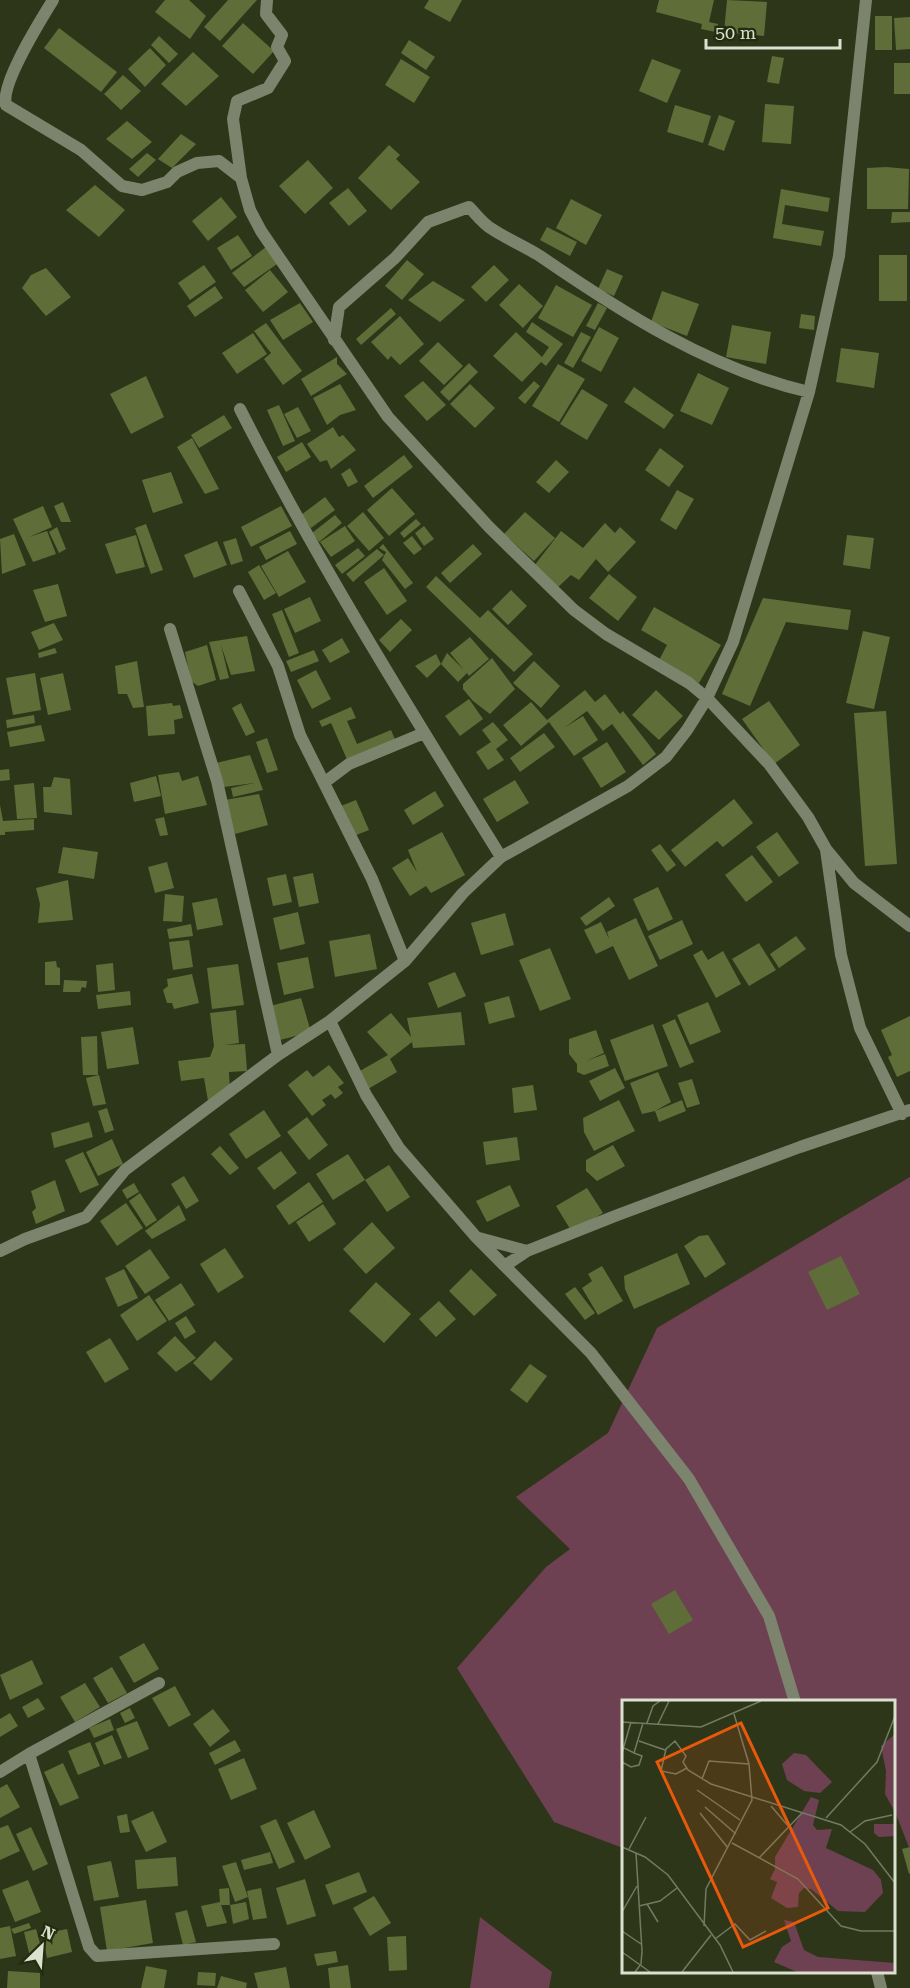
<svg xmlns="http://www.w3.org/2000/svg" width="910" height="1988" font-family="'Roboto Serif',serif">
<style>
.green{fill:#6d4152}
.building{fill:#5f6d39}
.lines{fill:none;stroke-linecap:round;stroke-linejoin:round}
.minor{stroke:#7c846d;stroke-width:12}
.inset-road{fill:none;stroke:#737a62;stroke-width:1.5}
.view{fill:#e8590c;fill-opacity:0.15;stroke:#e8590c;stroke-width:3}
.inset-edge{fill:none;stroke:#dbe0cf;stroke-width:3}
</style>
<rect width="100%" height="100%" fill="#2e3619"/>
<path class="green" d="M910,1177V1850L894,1809V1702H624L623,1848L554,1822L457,1668L546,1567L570,1549L516,1497L608,1433L657,1328Z
M480,1917L552,1972L549,1988H470Z"/>
<path class="building" d="M165,0H189L206,16L190,39L155,12Z
M228,0H257L220,41L204,27Z
M429,0H462L450,22L424,8Z
M659,0H714L709,22L718,24L716,32L701,29L702,24L656,12Z
M727,0L767,2L764,36L724,32Z
M875,16H892V50H875Z
M910,17V49L896,50L894,18Z
M243,23L274,51L253,74L222,46Z
M59,28L117,72L101,92L44,48Z
M159,36L178,54L169,63L151,45Z
M409,40L435,57L426,70L401,53Z
M150,48L166,65L145,87L128,69Z
M193,52L219,76L186,106L161,84Z
M772,56L784,58L779,84L767,82Z
M401,59L430,77L414,103L385,85Z
M652,59L681,70L667,103L639,91Z
M894,63H910V94H894Z
M123,75L141,91L121,110L104,94Z
M765,104L794,106L791,144L762,142Z
M675,105L711,116L703,143L667,132Z
M719,115L735,121L724,151L708,145Z
M127,121L152,142L132,159L106,139Z
M181,134L196,144L172,168L158,159Z
M389,145L400,155L396,159L420,182L391,210L358,178Z
M147,153L156,160L138,177L129,169Z
M308,160L333,188L305,214L279,186Z
M886,167L909,169L908,209H867V168Z
M95,185L125,210L99,237L66,210Z
M348,188L367,211L349,226L329,203Z
M781,189L830,198L828,212L785,205L782,224L824,231L821,246L773,238Z
M221,197L237,217L208,241L192,221Z
M571,199L602,215L586,245L556,228Z
M892,212H910V222L891,223Z
M547,227L577,242L570,256L540,240Z
M238,235L252,256L231,270L217,248Z
M266,247L280,262L244,287L232,273Z
M879,255H907V301H879Z
M407,260L424,274L402,300L385,286Z
M204,265L216,282L190,300L178,283Z
M494,265L509,280L486,302L471,287Z
M46,268L71,297L46,316L22,288L31,275Z
M607,269L623,276L614,296L598,289Z
M270,270L288,292L263,312L245,290Z
M433,281L465,300L440,322L408,300Z
M519,284L543,306L523,328L499,305Z
M556,285L592,305L573,337L538,318Z
M215,286L223,298L195,317L187,306Z
M662,291L699,304L687,336L651,322Z
M300,303L313,322L283,340L270,320Z
M598,303L607,308L595,330L586,326Z
M391,308L396,314L361,345L356,339Z
M801,314L815,316L814,330L799,328Z
M400,316L424,344L400,365L391,356L388,360L371,342Z
M532,322L563,344L546,366L541,362L522,382L493,356L516,332L542,357L549,347L526,332Z
M266,323L302,371L283,385L264,359L271,353L254,331Z
M732,325L771,332L766,364L726,357Z
M599,327L619,338L601,372L581,361Z
M581,332L591,337L573,368L564,363Z
M253,333L267,354L237,374L222,353Z
M438,342L463,366L444,385L419,361Z
M841,348L879,353L874,388L836,382Z
M337,357V364L347,374L311,396L301,379Z
M469,363L478,372L449,401L440,392Z
M558,364L585,379L559,422L532,406Z
M698,373L729,388L712,425L680,411Z
M146,376L164,417L131,434L110,394Z
M423,381L446,405L427,421L404,396Z
M534,381L540,386L525,404L518,398Z
M340,384L356,410L340,415L327,425L313,398Z
M470,384L495,408L475,428L450,404Z
M634,387L674,415L664,429L624,402Z
M582,389L608,405L587,440L560,424Z
M279,405L295,441L283,446L267,410Z
M298,407L311,431L297,438L284,414Z
M224,415L232,428L199,448L191,435Z
M333,427L339,437L343,435L356,450L331,469L327,460L320,462L307,444Z
M192,438L219,489L205,494L177,447Z
M302,442L311,457L286,472L277,457Z
M660,448L684,466L669,487L645,470Z
M404,455L413,467L373,498L364,486Z
M556,460L569,472L549,493L536,482Z
M350,468L358,482L348,487L341,474Z
M171,472L183,503L153,513L142,480Z
M392,488L415,514L389,536L367,510Z
M677,490L694,499L676,530L660,520Z
M325,497L335,510L311,528L301,515Z
M63,502L71,522H61L54,506Z
M43,506L52,527L29,537L47,531L56,554L33,562L13,519Z
M281,506L292,526L251,547L241,527Z
M363,512L384,538L369,551L347,526Z
M525,512L555,538L534,561L504,534Z
M335,515L342,523L319,542L312,533Z
M416,519L421,524L404,538L400,533Z
M605,523L615,533L620,527L636,542L608,572L596,559L579,580L571,575L558,587L534,566L561,531L583,548Z
M146,524L163,570L151,574L135,528Z
M345,526L355,541L331,557L320,542Z
M424,526L434,539L424,546L415,533Z
M57,527L66,549L59,553L49,532Z
M290,531L297,544L266,560L259,547Z
M14,534L26,565L2,574L0,539Z
M136,535L145,567L116,574L105,544Z
M847,535L874,538L870,569L843,565Z
M412,536L422,549L414,555L403,543Z
M236,538L243,561L231,565L223,542Z
M217,541L227,565L194,578L184,555Z
M383,544L413,583L405,589L382,560L386,552L379,548Z
M473,544L482,554L450,583L441,573Z
M358,548L365,556L342,574L335,565Z
M377,549L384,555L353,582L346,574Z
M288,551L306,582L279,597L261,566Z
M259,565L276,593L264,600L248,572Z
M384,568L407,601L387,615L364,582Z
M609,574L637,597L618,621L589,598Z
M436,576L480,618L488,610L533,654L514,672L426,587Z
M58,584L67,616L45,622L33,590Z
M511,590L527,606L508,625L492,609Z
M310,597L321,621L295,633L284,609Z
M763,598L851,610L848,630L786,622L750,706L722,694Z
M654,607L721,645L699,683L659,660L667,645L641,630Z
M282,610L299,653L289,657L272,614Z
M401,619L412,630L390,652L379,640Z
M54,623L63,640L39,650L31,632Z
M863,631L890,637L874,709L846,703Z
M247,636L255,671L231,675L221,645L229,678L220,680L209,642Z
M470,637L489,659L469,676L467,673L458,682L441,664L427,678L415,666L436,654L441,664L447,653L464,670L450,653Z
M342,638L350,652L330,663L322,650Z
M207,645L216,680L198,686L191,681L185,652Z
M55,648L57,653L39,658L38,653Z
M314,650L319,661L291,672L286,661Z
M492,658L515,689L490,714L473,701L463,689V684Z
M137,661L144,707L133,708L127,694H118L115,666Z
M534,661L560,686L541,708L513,683Z
M316,670L331,699L312,709L297,680Z
M35,673L41,710L13,715L6,678Z
M63,673L71,710L48,715L40,678Z
M585,690L595,702L605,694L620,714L623,711L656,754L643,765L612,724L603,731L587,711L564,728L583,716L598,740L574,756L549,722L521,746L503,725L531,702L547,720Z
M656,690L683,716L659,740L632,715Z
M469,699L483,719L460,736L445,716Z
M769,701L800,745L774,764L742,719Z
M172,703L173,706L180,705L183,718L174,720L175,734L148,736L146,706Z
M241,703L255,732L246,736L232,708Z
M351,707L356,718L347,721L357,744L391,730L397,744L349,764L331,723L322,727L319,721Z
M886,711L897,864L865,866L854,713Z
M34,715L35,723L7,728L6,720Z
M493,722L508,740L496,749L504,760L488,770L476,752L491,742L482,730Z
M41,725L45,741L10,747L7,732Z
M544,733L555,747L520,772L510,758Z
M267,738L278,770L267,773L256,742Z
M607,742L626,772L601,788L582,758Z
M250,755L263,790L233,797L231,788L254,783L224,787L216,763Z
M9,769L10,780L0,781V770Z
M179,772L182,781L198,776L207,805L165,814L158,775Z
M156,776L161,796L134,802L130,783Z
M54,777L70,779L72,815L44,812L43,787H51Z
M515,780L529,803L497,822L483,799Z
M34,783L37,818L17,819L14,785Z
M435,791L444,806L413,825L404,810Z
M259,794L268,825L235,834L225,800Z
M734,799L753,823L723,847L717,841L685,867L671,850Z
M356,800L369,830L354,836L341,806Z
M0,805L3,821L34,819V830L5,832V835H0Z
M164,817L168,835L160,836L155,819Z
M442,832L465,875L431,893L426,886L410,896L392,868L408,858L417,872L408,850Z
M777,832L799,863L779,877L756,847Z
M660,844L676,865L667,872L651,850Z
M63,847L98,852L94,879L58,873Z
M752,855L773,882L746,902L725,875Z
M167,862L174,888L155,893L148,867Z
M313,873L319,903L299,907L293,877Z
M286,874L292,902L273,906L267,878Z
M68,880L73,920L38,923L40,904L36,888Z
M658,887L673,919L648,931L633,899Z
M165,894L184,896L182,922L163,921Z
M609,897L615,906L586,926L580,918Z
M217,898L223,925L197,930L192,903Z
M298,912L305,944L280,950L273,918Z
M505,913L514,945L481,955L471,923Z
M636,918L658,966L629,980L613,946L596,954L584,930L601,922L609,939L607,932Z
M682,920L693,944L660,960L648,936Z
M191,924L193,936L169,939L167,929Z
M370,934L377,969L335,977L329,941Z
M796,936L806,949L779,968L770,954Z
M189,940L193,967L173,970L169,942Z
M759,943L776,970L749,986L732,959Z
M550,948L571,999L540,1011L519,960Z
M702,950L708,960L723,951L741,984L716,998L693,955Z
M308,957L314,988L284,995L277,963Z
M56,961L57,967L60,968V985H45V962Z
M113,963L115,990L98,992L96,965Z
M238,964L244,1005L212,1009L207,968Z
M455,972L466,996L438,1008L428,983Z
M192,974L199,1003L174,1009L172,1003H167L163,990L168,986L167,979Z
M64,980L87,981L86,988L82,987L80,992H63Z
M130,991L131,1005L98,1009L96,995Z
M509,996L515,1017L489,1024L484,1003Z
M301,998L311,1032L280,1040L270,1006Z
M708,1002L721,1032L690,1045L677,1015Z
M236,1010L239,1043L224,1045L245,1044L247,1071L229,1072L230,1091L208,1101L204,1078L181,1081L178,1061L210,1057L214,1046L210,1013Z
M461,1012L465,1045L413,1048L412,1042L390,1059L397,1072L368,1089L358,1072L388,1055L367,1032L391,1013L411,1037L407,1018Z
M910,1016V1071L897,1077L888,1057L892,1055L881,1030Z
M675,1019L694,1062L680,1068L662,1025Z
M653,1024L668,1066L625,1081L610,1040Z
M133,1027L139,1064L107,1069L101,1032Z
M596,1030L604,1053L586,1061L605,1054L609,1066L584,1075L577,1072V1064L569,1054V1039Z
M97,1036L98,1075H83L81,1037Z
M329,1065L344,1083L338,1087L343,1093L335,1099L331,1094L322,1100L326,1105L312,1116L288,1085L307,1070L313,1077Z
M615,1068L625,1088L600,1101L589,1081Z
M658,1072L671,1102L655,1111L642,1114L630,1083Z
M99,1075L106,1104L93,1106L86,1078Z
M692,1079L700,1104L687,1108L678,1083Z
M533,1085L537,1110L514,1113L512,1088Z
M619,1100L635,1131L594,1151L584,1132L583,1118Z
M682,1100L686,1111L659,1122L655,1111Z
M107,1108L114,1130L105,1133L98,1111Z
M264,1110L281,1136L246,1159L229,1134Z
M307,1117L328,1145L309,1160L287,1132Z
M89,1122L93,1137L54,1148L51,1133Z
M517,1137L520,1160L486,1165L483,1142Z
M112,1139L123,1164L98,1176L86,1152Z
M613,1145L625,1166L597,1181L586,1171V1160Z
M220,1146L239,1168L230,1175L211,1154Z
M281,1151L297,1173L274,1190L257,1168Z
M83,1152L99,1185L80,1193L65,1160Z
M348,1154L365,1180L333,1200L316,1174Z
M389,1165L410,1197L387,1212L365,1180Z
M184,1176L199,1201L186,1209L171,1184Z
M55,1180L65,1211L36,1224L32,1212L36,1208L31,1191Z
M309,1182L323,1202L289,1225L276,1206Z
M134,1183L139,1192L127,1199L122,1190Z
M510,1185L520,1206L487,1222L476,1201Z
M587,1188L603,1213L572,1232L556,1206Z
M140,1193L157,1220L146,1227L129,1201Z
M126,1203L143,1228L117,1246L100,1221Z
M323,1204L336,1224L309,1242L296,1222Z
M179,1205L186,1220L152,1239L145,1231Z
M372,1222L395,1248L366,1274L343,1249Z
M708,1235L726,1264L705,1278L684,1246L699,1236Z
M225,1248L244,1277L218,1293L200,1264Z
M150,1249L170,1278L145,1294L125,1266Z
M677,1253L690,1284L634,1309L625,1289L624,1276Z
M841,1256L860,1294L827,1310L808,1272Z
M602,1266L623,1301L598,1315L582,1288L592,1281L588,1274Z
M124,1269L138,1298L118,1307L105,1278Z
M471,1269L497,1295L474,1316L449,1291Z
M376,1282L411,1314L384,1343L349,1311Z
M181,1283L195,1305L169,1321L155,1300Z
M575,1287L595,1313L585,1320L565,1294Z
M149,1295L167,1321L137,1341L120,1315Z
M439,1301L456,1319L436,1337L419,1319Z
M186,1316L196,1332L185,1339L175,1323Z
M175,1336L196,1358L176,1372L157,1353Z
M110,1338L129,1369L105,1383L86,1352Z
M215,1341L233,1359L211,1381L193,1363Z
M530,1364L547,1376L527,1403L510,1390Z
M675,1590L693,1620L669,1634L651,1604Z
M144,1643L159,1669L134,1683L119,1657Z
M32,1660L43,1684L10,1700L0,1675Z
M112,1667L127,1693L108,1703L93,1678Z
M85,1683L100,1707L75,1722L60,1697Z
M175,1686L191,1715L169,1727L152,1698Z
M38,1698L45,1709L28,1718L22,1707Z
M130,1708L135,1718L125,1723L120,1713Z
M213,1709L230,1731L210,1747L193,1724Z
M10,1713L18,1726L0,1737V1719Z
M110,1719L114,1730L94,1738L89,1728Z
M137,1721L149,1749L128,1758L116,1729Z
M112,1735L122,1758L104,1765L95,1743Z
M235,1740L241,1751L215,1765L209,1753Z
M90,1742L100,1766L78,1775L68,1751Z
M244,1758L257,1789L231,1800L218,1769Z
M63,1763L79,1798L60,1806L44,1772Z
M7,1784L20,1807L0,1818V1788Z
M314,1810L331,1847L305,1860L287,1823Z
M153,1811L167,1842L146,1852L131,1821Z
M127,1814L130,1832L120,1833L117,1816Z
M276,1819L295,1862L279,1869L260,1826Z
M8,1825L20,1851L0,1860V1828Z
M31,1827L48,1864L33,1871L16,1834Z
M910,1847V1873L909,1874L902,1849Z
M270,1852L273,1863L244,1870L241,1860Z
M176,1857L178,1886L137,1889L135,1860Z
M111,1861L119,1897L94,1901L87,1866Z
M236,1862L248,1897L235,1902L222,1866Z
M359,1872L367,1892L333,1905L325,1885Z
M305,1879L316,1916L287,1925L276,1888Z
M28,1880L41,1912L15,1922L2,1890Z
M229,1888L230,1905L246,1902L249,1919L233,1924L230,1905H221L227,1923L207,1927L201,1906L220,1902L219,1889Z
M261,1888L267,1918L253,1920L247,1891Z
M374,1896L391,1923L370,1936L353,1908Z
M146,1900L153,1943L107,1951L100,1907Z
M187,1910L196,1942L183,1945L175,1913Z
M29,1923L31,1928L14,1934L11,1929Z
M10,1926L16,1956L0,1959V1928Z
M36,1929L43,1954L30,1957L24,1932Z
M67,1929L72,1952L47,1958L42,1934Z
M406,1936L407,1970L389,1971L387,1937Z
M336,1951L338,1962L317,1966L314,1954Z
M348,1965L351,1988H330L328,1968Z
M146,1966L167,1970L164,1988H141Z
M286,1967L290,1988H258L254,1973Z
M8,1971L40,1973V1988H7Z
M198,1972L216,1973L215,1986L197,1985Z
M221,1976L247,1983L246,1988H217Z"/>
<g class="lines">
<path class="minor" d="M53,0C41,20 0,84 6,105L81,150L122,186L142,190L167,182L177,172L197,163L219,161L241,178
M267,0L266,14L282,35L277,47L285,61L268,88L237,101L233,119L241,178L250,210L261,231L388,417L489,527L574,610L606,634L689,683L707,698L769,764L808,817L826,849L854,883L910,926
M334,340L339,307L395,258L428,222L469,207C476,214 483,224 492,229C507,239 524,246 540,256C623,313 710,369 809,392
M240,409C318,563 410,710 501,857
M239,591L278,666L300,735L372,879L405,961
M170,629L217,781L278,1055
M325,782L349,764L424,733
M826,850L841,955L860,1028L902,1114
M330,1021L366,1095L399,1148L476,1237L591,1353L689,1479L769,1616L795,1702
M479,1238L527,1251
M0,1251L25,1239L86,1217L125,1170L278,1055L330,1021L405,961L463,893L501,857L628,786L666,757L687,730L707,698L733,642L809,392L839,256L866,0
M506,1265L527,1251L615,1216L800,1147L910,1110
M29,1754L159,1683
M0,1772L29,1754L89,1947L97,1956L274,1944
M877,1972L881,1988"/>
</g>
<g transform="translate(622 1700)">
<rect width="273" height="273" fill="#2e3619"/>
<path d="M273,34V112L263,94L264,71L259,46ZM172,53L184,55L210,82L198,93L182,91L165,80L160,64ZM189,97L197,100L191,125L195,130L210,129L204,148L251,170L259,180L261,193L243,212L216,211L189,189L182,188L177,193L176,207L165,208L149,198L155,182L148,179L153,169V157ZM252,124H273V136L257,137L252,133ZM162,220L172,222L182,250L196,257L273,263V272H175L152,262L160,247L169,241Z" fill="#6d4152"/>
<path class="inset-road" d="M0,22L79,27L139,1M25,23L31,6L38,1M36,24L47,1M17,41L43,50M0,47L12,53L21,23M0,53L9,22M0,62L9,67L17,65L20,56L12,53M65,68L54,74L39,71L44,49L53,41L64,56L61,62L66,70L89,84L219,125L243,144L273,183M80,79L87,61L127,64M75,90L118,120M149,106L167,127M83,107L114,134M78,113L106,148M204,118L255,62L273,16M228,132L243,121L270,115M110,143L176,179L219,226L239,231H273M0,147L23,157L46,175L98,245L111,272M7,149L24,117M137,158L180,113M25,204L36,222M17,206L38,201L55,188M0,212L15,186M82,226L84,189L130,100L127,64L112,14M0,231L19,244M93,239L113,224L128,240L144,231M0,252L28,272M13,272L19,264L20,251L14,153M60,272L89,235"/>
<path class="view" d="M119,23L206,208L121,247L35,62Z"/>
<rect width="273" height="273" class="inset-edge"/>
</g>
<g transform="translate(42 1946) rotate(25)" stroke="#242c0f" stroke-width="4.5" paint-order="stroke">
<path d="M0-4.5L10 22L0 15L-10 22Z" fill="#dbe0cf"/>
<text y="-9" font-size="16" font-weight="bold" text-anchor="middle" fill="#dbe0cf">N</text>
</g>
<path d="M706 39v9h134v-9" fill="none" stroke="#dbe0cf" stroke-width="3"/>
<text x="715" y="39" font-size="18" fill="#dbe0cf" stroke="#242c0f" stroke-width="4.5" paint-order="stroke">50 m</text>
</svg>
